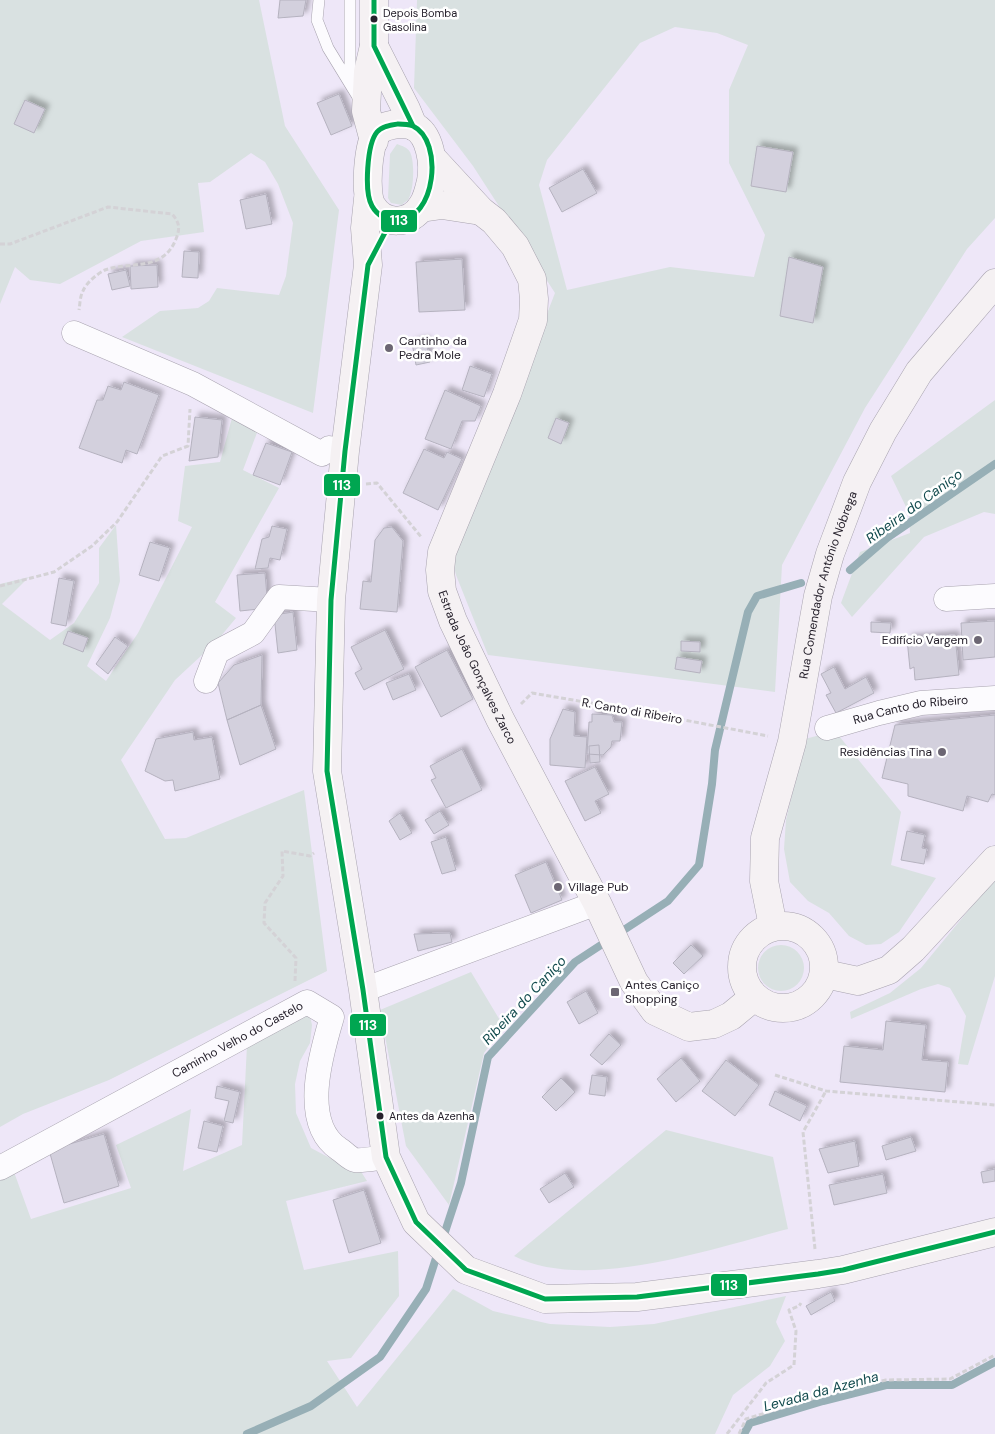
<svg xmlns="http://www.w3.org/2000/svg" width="995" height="1434" font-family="'DM Sans',sans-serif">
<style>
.green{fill:#d9e1e1;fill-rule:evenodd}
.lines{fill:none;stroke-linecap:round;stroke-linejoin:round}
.stream{stroke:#97afb6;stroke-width:8}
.building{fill:#d3d0dd;stroke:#b5b2bf;filter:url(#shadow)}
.lane-casing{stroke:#a8a3af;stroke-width:12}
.street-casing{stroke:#a8a3af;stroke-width:25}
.secondary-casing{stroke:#a8a3af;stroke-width:29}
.path{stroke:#d4d2d6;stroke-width:3;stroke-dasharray:5 2.5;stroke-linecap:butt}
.lane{stroke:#fcfbfe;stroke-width:11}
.street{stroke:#fcfbfe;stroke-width:24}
.secondary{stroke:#f5f1f3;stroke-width:28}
.bus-1-casing{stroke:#fff;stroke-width:9}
.bus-1{stroke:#00a651;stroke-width:5}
.bus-dot{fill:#26212c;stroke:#fff;stroke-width:2}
.poi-dot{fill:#6c6673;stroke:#fff;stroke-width:2}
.labels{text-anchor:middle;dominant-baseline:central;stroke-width:5;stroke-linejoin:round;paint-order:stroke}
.bus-label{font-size:11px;fill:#26212c;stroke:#fff;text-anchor:start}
.poi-label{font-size:12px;fill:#26212c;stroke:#fff;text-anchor:start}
.street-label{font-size:12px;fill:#26212c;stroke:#fff}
.water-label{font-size:14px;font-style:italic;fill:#114a4d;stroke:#fff}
.line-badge{stroke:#fff;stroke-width:2}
.badge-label{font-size:14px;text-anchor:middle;font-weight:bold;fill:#fff}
</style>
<defs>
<filter id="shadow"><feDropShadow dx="4.5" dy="-4.5" stdDeviation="2.5" flood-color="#0004"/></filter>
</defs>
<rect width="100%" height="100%" fill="#eee7f8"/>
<path class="green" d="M0,0H259L285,126L339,210L313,413L122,337L160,311L198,308L209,301L217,288L279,295L286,276L293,223L278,184L265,162L251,153L210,182L198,183L204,232L141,241L60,284L30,280L15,267L0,304Z
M417,0H995V218L967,249L865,408L782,565L775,692L488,655L456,575L452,558L555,293L473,166L414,88ZM675,27L717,33L748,45L729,90V163L765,235L754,277L670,267L567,290L539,185L547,160L640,43Z
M397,144C402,146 407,147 410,152C415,162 414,190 408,200C407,201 402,204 402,205L391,203L388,198L390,154Z
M995,400V514L984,512L924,537L852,617L841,603L860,552L910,533L909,513L891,476Z
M232,418L258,430L243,470L279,488L215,602L236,618L216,642L175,680L121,760L165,839L186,838L304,790L327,971L109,1080L23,1114L0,1127V584L29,577L2,604L50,640L74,623L99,583V548L116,525L120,581L110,618L87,666L106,681L138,633L192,527L178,521L185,466L220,462Z
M835,731L901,812L891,865L936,878L899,932L881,944L866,945L849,936L829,913L808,901L790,882L784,849L786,820L805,739Z
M995,878V976L968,1065L958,1064L966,1016L950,988L938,984L921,989L851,1019L850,1012L890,993L921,968Z
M758 968a23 23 0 1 1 46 0a23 23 0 1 1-46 0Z
M471,972L504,1027L484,1053L449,1205L406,1146L380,1010Z
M303,1013L310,1016L312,1025L310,1043L300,1061L295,1084L296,1113L311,1148L345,1166L360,1170L367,1181L286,1201L304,1270L398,1251L399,1296L351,1358L327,1361L357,1407L453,1289L493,1311L550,1324L610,1327L654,1324L786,1296L776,1322L785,1341L770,1366L733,1395L715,1434H0V1179L14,1172L31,1219L131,1188L116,1145L191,1109L183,1171L242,1145L247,1045Z
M666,1130L773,1157L788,1229C714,1248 585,1293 514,1256Z"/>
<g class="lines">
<path class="stream" d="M850,570L887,538L995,464
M442,1241L461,1183L488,1057L575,962L668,901L699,865L712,784L715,750L748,612L757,596L801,583
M247,1434L311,1406L380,1357L426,1289L438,1252
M744,1434L750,1423L823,1401L886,1385H952L995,1362"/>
</g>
<path class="building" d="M280,0H306L303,16L278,18Z
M339,94L352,126L331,135L317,103Z
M25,100L45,109L34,133L14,124Z
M757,146L793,152L786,192L751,186Z
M583,169L597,193L562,212L549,188Z
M266,194L272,224L246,229L240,200Z
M184,251L199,252L198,278L182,277Z
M789,257L823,267L813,323L780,316Z
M462,259L465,310L419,312L416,262Z
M157,265L158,287L131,289L130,266Z
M126,270L130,286L112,290L108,274Z
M426,341L430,362L416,365L412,343Z
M470,366L492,374L484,397L462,390Z
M124,382L159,395L137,454L126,450L122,463L79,448L97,400H103L108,386L121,390Z
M445,390L481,406L475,421H462L451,449L425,439Z
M195,417L222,420L218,457L189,461Z
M556,418L569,423L561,444L548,438Z
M266,443L292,452L280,485L253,475Z
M424,449L444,458L447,452L462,459L438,510L403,493Z
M272,526L287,529L280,560L270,558L268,568L255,569L262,539L269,537Z
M392,527L403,541L397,612L360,609L363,581L371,582L375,540L384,528Z
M150,542L170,548L159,581L139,575Z
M265,573L268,608L240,611L237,575Z
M59,578L74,581L66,626L51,623Z
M293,612L297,650L278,653L274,615Z
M995,621V657L963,660L961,623Z
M871,622L891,623L890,633L871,632Z
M385,630L404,669L364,690L355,673L362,669L351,647Z
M68,631L88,638L83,652L63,644Z
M955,635L959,675L915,680L914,667L910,669L907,639Z
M115,637L128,646L108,674L96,664Z
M681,641L700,642V652L681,651Z
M447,650L473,699L441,717L415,667Z
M262,655L261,705L227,720L218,683L234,665Z
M677,657L702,661L700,673L675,669Z
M834,667L845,689L866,677L874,693L836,713L826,695L831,693L821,674Z
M409,674L416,690L393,700L386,683Z
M261,705L276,749L240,765L227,720Z
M563,709L575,712L574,736L587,737L585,768L550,765V739Z
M592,714L612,715L614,722H622L620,741H612L611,747L603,755L587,754L589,722H592Z
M995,715V795L992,794L988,802L967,796L963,811L908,796V784L882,778L895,725Z
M193,732L194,740L212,737L220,779L175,791L173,780L165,781L145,771L156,739Z
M599,745L600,762L590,763L589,746Z
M462,749L482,790L446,808L431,780L436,778L430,766Z
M595,767L609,794L595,801L601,813L585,821L565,781Z
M440,811L449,825L434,834L425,820Z
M400,813L412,833L400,840L389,821Z
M907,831L925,835L922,848L927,849L924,864L901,860Z
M446,837L456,870L442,874L431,842Z
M546,862L562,900L531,913L515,875Z
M450,933L452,942L418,951L414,934Z
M691,945L703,956L684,974L673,963Z
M586,991L598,1013L579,1024L567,1002Z
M886,1021L926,1025L922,1060L948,1062L945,1092L840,1082L844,1046L883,1050Z
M609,1034L621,1045L602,1065L590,1055Z
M681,1058L700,1081L676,1102L657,1079Z
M726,1060L759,1085L735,1116L702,1091Z
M592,1075L607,1077L605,1096L589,1094Z
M561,1078L575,1092L556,1111L542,1097Z
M217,1086L240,1092L233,1123L224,1121L229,1101L215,1098Z
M775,1091L807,1106L800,1121L769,1105Z
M204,1121L223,1126L217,1152L198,1148Z
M104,1134L119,1186L64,1203L49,1150Z
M911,1137L916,1151L886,1160L882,1146Z
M855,1141L859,1166L828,1173L819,1149Z
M995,1169V1181L983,1183L981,1172Z
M565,1173L574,1187L549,1203L540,1189Z
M883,1174L887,1193L834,1205L829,1185Z
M364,1190L381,1243L349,1253L333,1200Z
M831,1292L835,1301L811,1315L806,1306Z"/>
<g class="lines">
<g class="lane-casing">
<path id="lane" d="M319,0L317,20L328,48L361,102
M350,0V83"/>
</g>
<g class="street-casing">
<g id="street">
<path d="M74,333L193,384L322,454L329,448L345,451"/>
<path d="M946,599L995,596"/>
<path d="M206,681L217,652L253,633L279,597L331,600"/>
<path id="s1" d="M827,728L879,713L921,703L995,698"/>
<path d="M363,990L597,903"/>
<path id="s2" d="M0,1168L307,1002L332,1017C321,1054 300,1123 339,1149C344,1152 350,1159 355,1160C364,1161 377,1158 386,1157"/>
</g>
</g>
<g class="secondary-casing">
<g id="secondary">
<path d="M374,46L406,109L413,126"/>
<path d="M398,124C402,124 409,124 413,126C431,134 434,165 431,181C429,190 427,199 422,206C410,225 384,226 372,206C364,195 368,143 377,132C383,126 390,125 398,124Z"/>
<path d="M374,141L366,111L368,72L374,46V0"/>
<path id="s3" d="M432,158L481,211L494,221L515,246L532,279L534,299L533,320L507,394L442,552L440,570L442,591L453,621L500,719L597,903L634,982L655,1011L689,1027L714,1024L731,1016L754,997"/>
<path d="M368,199L365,228L368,265L345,451L331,600L327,771L363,990L386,1157L416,1222L466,1270L545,1299L637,1297L818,1274L843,1270L995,1232"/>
<path d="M421,208L442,205L481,211"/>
<circle cx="783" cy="967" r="41"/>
<path id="s4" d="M773,926L764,881L765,838L792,742L818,596L830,554L857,482L883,431L919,372L995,283"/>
<path d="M825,974L858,981L889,970L913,949L995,860"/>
</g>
</g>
<path class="path" d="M0,244H10L108,207L172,214C180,223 180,229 176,239C163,272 130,261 105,270C98,273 86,283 83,291C80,296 80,304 79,310
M366,484L377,483L422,538
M0,586L54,572L92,546L117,522L162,456L188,446L190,409
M521,704L532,693L637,711L768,736
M295,981L296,958L264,923L265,903L283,876L282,851L310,856L314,853
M775,1075L826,1091L995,1105
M815,1249L803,1132L826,1091
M727,1434L766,1383L794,1365L796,1331L789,1310L799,1306L801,1303
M739,1434L746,1419L821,1396L886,1380L950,1379L995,1355"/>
<use href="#lane" class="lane"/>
<use href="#street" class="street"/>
<use href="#secondary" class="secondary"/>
<g class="bus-1-casing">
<path id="bus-1" d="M374,0V46L413,126
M398,124C403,124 408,124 413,126C444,141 436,220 397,221C387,221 377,215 372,206C364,192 367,144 377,132C382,126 391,125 398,124Z
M391,221L368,265L345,451L331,600L327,771L363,990L386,1157L416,1222L466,1270L545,1299L637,1297L818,1274L843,1270L995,1232"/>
</g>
<use href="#bus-1" class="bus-1"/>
</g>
<g class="bus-dot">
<circle cx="374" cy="19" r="4.5"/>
<circle cx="380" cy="1116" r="4.5"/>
</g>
<g class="poi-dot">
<circle cx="389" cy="348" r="5"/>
<circle cx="978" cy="640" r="5"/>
<circle cx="942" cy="752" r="5"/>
<circle cx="558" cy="887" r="5"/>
<rect x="610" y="987" width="10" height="10" rx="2.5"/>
</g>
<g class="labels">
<g class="bus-label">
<text x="383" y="13">Depois Bomba<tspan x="383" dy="14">Gasolina</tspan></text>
<text x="389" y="1116">Antes da Azenha</text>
</g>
<g class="poi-label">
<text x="399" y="341">Cantinho da<tspan x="399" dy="14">Pedra Mole</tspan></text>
<text x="968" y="640" text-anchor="end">Edifício Vargem</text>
<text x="932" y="752" text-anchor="end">Residências Tina</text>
<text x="568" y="887">Village Pub</text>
<text x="625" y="985">Antes Caniço<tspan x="625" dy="14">Shopping</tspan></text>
</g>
<g class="street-label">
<text stroke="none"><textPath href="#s4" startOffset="350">Rua Comendador António Nóbrega</textPath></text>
<text stroke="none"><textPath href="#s3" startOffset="572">Estrada João Gonçalves Zarco</textPath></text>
<text transform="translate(632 711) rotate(10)">R. Canto di Ribeiro</text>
<text stroke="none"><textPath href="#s1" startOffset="86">Rua Canto do Ribeiro</textPath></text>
<text stroke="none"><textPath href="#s2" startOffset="270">Caminho Velho do Castelo</textPath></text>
</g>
<g class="water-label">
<text transform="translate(914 506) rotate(-36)">Ribeira do Caniço</text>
<text transform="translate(524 1000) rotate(-47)">Ribeira do Caniço</text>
<text transform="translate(821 1391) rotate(-15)">Levada da Azenha</text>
</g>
</g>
<g class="line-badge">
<rect x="380" y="209" width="38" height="24" rx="5" fill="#00a651"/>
<rect x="323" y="473" width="38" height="24" rx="5" fill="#00a651"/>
<rect x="349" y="1013" width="38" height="24" rx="5" fill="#00a651"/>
<rect x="710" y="1273" width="38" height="24" rx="5" fill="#00a651"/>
</g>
<g class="badge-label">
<text x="399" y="225">113</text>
<text x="342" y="490">113</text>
<text x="368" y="1030">113</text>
<text x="729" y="1290">113</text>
</g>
</svg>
